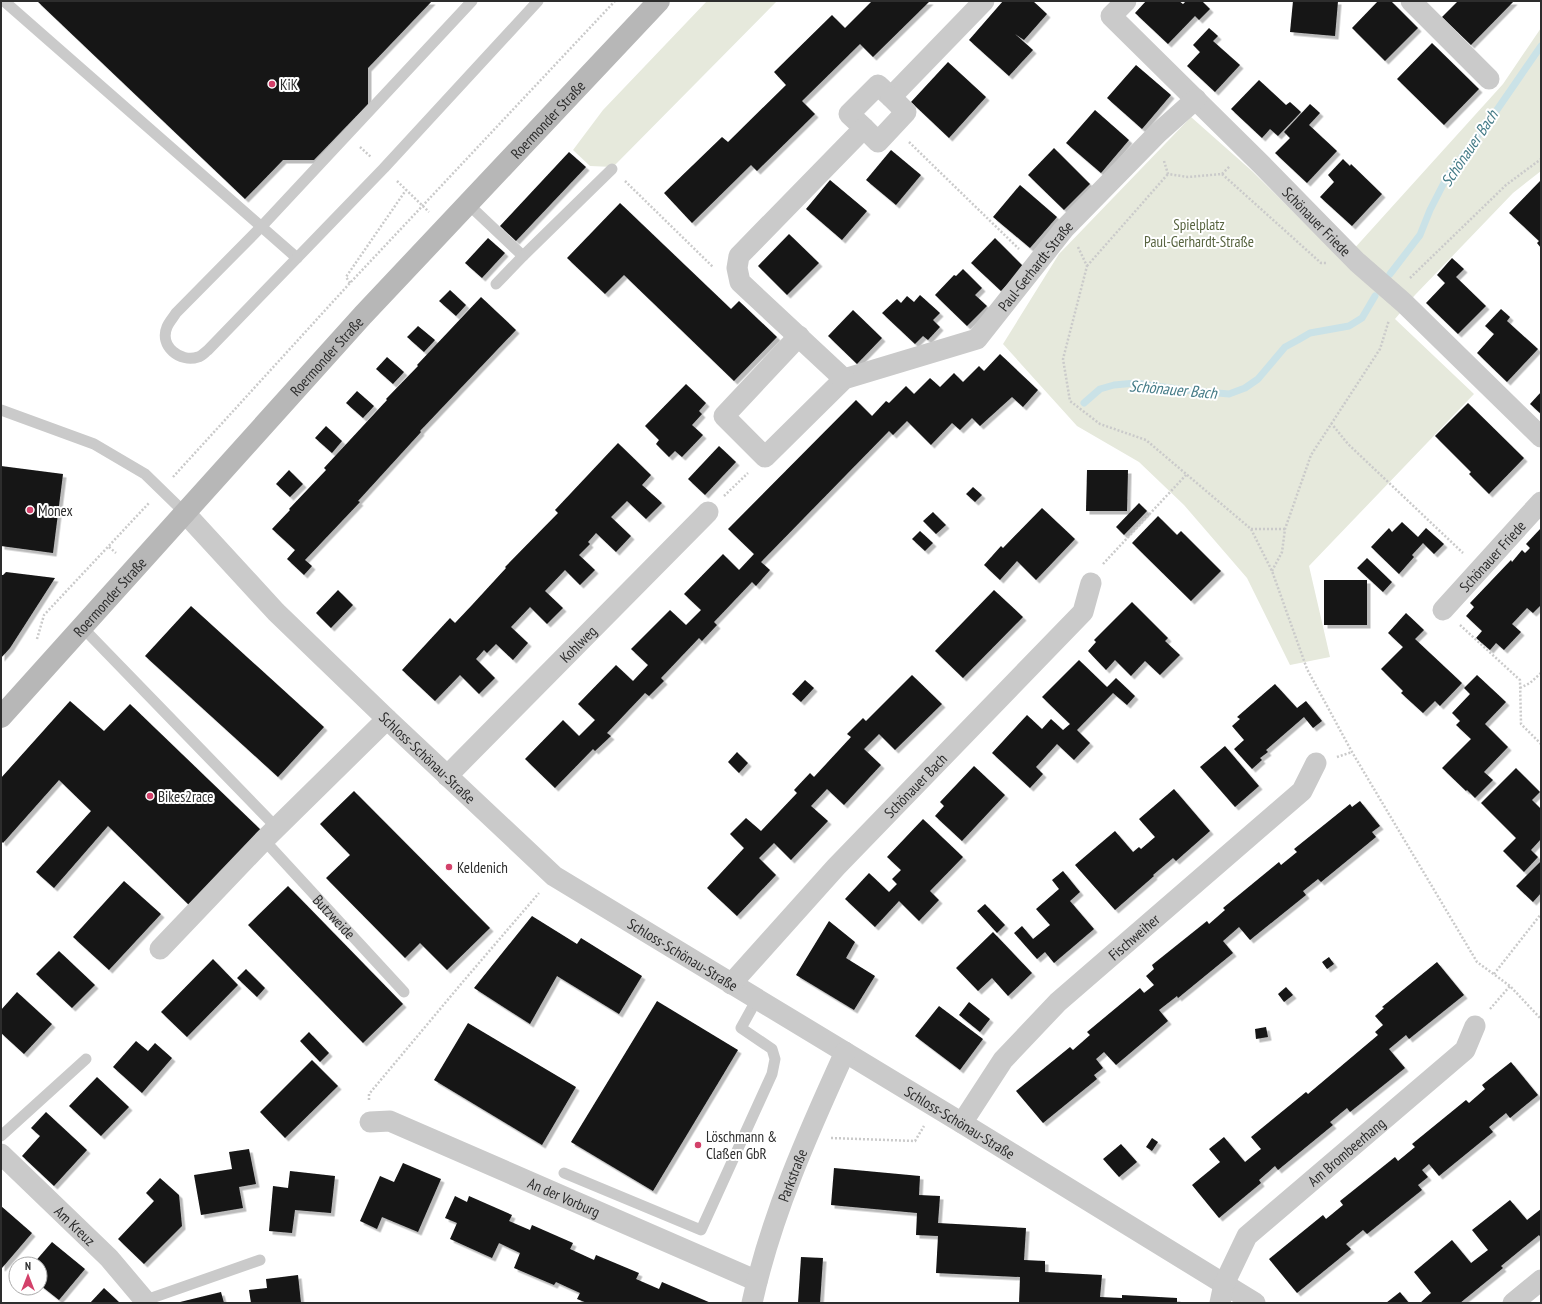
<svg xmlns="http://www.w3.org/2000/svg" width="1542" height="1304" font-family="'PT Sans Narrow',sans-serif">
<style>
.green{fill:#e6e9dc}
.lines{fill:none;stroke-linecap:round;stroke-linejoin:round}
.stream{stroke:#cae2e7;stroke-width:7}
.building{fill:#141414;filter:url(#shadow)}
.path{stroke:#cacaca;stroke-width:2.5;stroke-dasharray:2 2;stroke-linecap:butt}
.lane{stroke:#cacaca;stroke-width:11}
.street{stroke:#cacaca;stroke-width:21}
.secondary{stroke:#b7b7b7;stroke-width:22}
.poi-dot{fill:#d3416a;stroke:#fff;stroke-width:1.5}
.labels{text-anchor:middle;dominant-baseline:central;stroke-width:4;stroke-linejoin:round;paint-order:stroke}
.poi-label{font-size:15px;fill:#2d2d2d;stroke:#fff;text-anchor:start}
.street-label{font-size:15px;fill:#2d2d2d;stroke:#fff}
.park-label{font-size:15px;fill:#586440;stroke:#fff}
.water-label{font-size:16px;font-style:italic;fill:#447b87;stroke:#fff}
</style>
<defs>
<filter id="shadow"><feDropShadow dx="3.5" dy="3.5" stdDeviation="0" flood-color="#0004"/></filter>
</defs>
<rect width="100%" height="100%" fill="#fff"/>
<path class="green" d="M707,1H777L613,167L590,166L573,150L603,110Z
M1541,28V171L1513,193L1415,295L1395,319L1474,394L1309,566L1330,657L1290,665L1247,578L1184,505L1139,462L1077,426L1003,344L1059,254L1191,117L1252,171L1343,261L1503,84Z"/>
<g class="lines">
<path class="stream" d="M1390,274L1420,235L1430,210L1448,175L1490,120L1541,46
M1084,403L1100,389L1114,385L1136,383L1184,390L1229,394L1245,388L1258,379L1285,347L1298,340L1310,333L1349,326L1362,318L1375,296"/>
</g>
<path class="building" d="M37,1H432L368,68V104L314,160H283L245,199Z
M872,1H930L873,57L860,44L802,101L815,114L757,171L751,165L692,223L664,193L722,137L728,142L786,85L774,72L832,15L845,28Z
M1003,1H1033L1047,14L1024,40L1015,34L1033,50L1009,76L969,40Z
M1146,1H1179L1183,4L1186,1H1202L1210,9L1199,20L1195,16L1168,44L1135,13Z
M1293,1H1338L1335,36L1290,32Z
M1378,1H1391L1418,28L1385,61L1352,28Z
M1458,1H1514L1471,45L1442,17Z
M1209,28L1218,36L1213,41L1240,65L1215,92L1187,66L1200,52L1193,45Z
M1432,43L1479,89L1444,125L1397,79Z
M948,62L986,97L949,138L911,102Z
M1136,65L1171,95L1142,129L1107,98Z
M1259,80L1286,105L1290,102L1301,112L1278,136L1270,129L1262,138L1231,109Z
M1310,104L1320,113L1309,125L1337,151L1307,183L1275,153L1290,138L1284,132Z
M1095,110L1129,140L1101,173L1066,143Z
M1054,148L1090,184L1064,210L1028,175Z
M891,150L921,175L896,205L866,180Z
M569,152L586,167L516,241L500,226Z
M1343,159L1350,166L1351,164L1382,194L1352,226L1320,197L1334,182L1328,175Z
M830,180L867,211L842,240L806,209Z
M1540,181L1541,182V248L1537,243L1539,241L1509,213Z
M1020,185L1057,217L1030,248L993,217Z
M620,203L731,309L739,301L777,337L734,381L624,275L605,294L567,258Z
M789,234L819,263L787,295L758,266Z
M488,238L505,253L482,278L465,263Z
M995,238L1024,267L1001,291L971,263Z
M1452,258L1464,269L1456,277L1486,306L1458,334L1426,303L1445,283L1437,275Z
M963,269L982,288L975,295L987,306L967,326L935,295L954,275L956,276Z
M450,290L466,305L456,316L439,301Z
M920,295L940,313L933,320L940,327L928,340L923,336L915,344L882,313L897,299L901,303L907,296L914,302Z
M481,297L516,330L420,431L421,432L358,501L360,502L305,560L312,566L304,575L287,559L295,550L272,529L290,510L289,509L326,470L324,468L387,400L386,399L418,366L417,365Z
M1501,309L1510,317L1507,321L1538,349L1507,382L1477,353L1494,334L1485,326Z
M853,310L882,338L857,364L828,336Z
M418,326L435,340L424,352L407,337Z
M1000,354L1038,390L1023,407L1012,397L980,426L972,418L960,430L952,423L931,445L907,421L893,435L889,431L761,562L770,570L756,586L752,582L714,622L717,625L702,641L699,638L661,678L664,681L649,696L645,693L627,712L607,733L611,736L595,751L593,749L555,788L525,759L563,720L579,736L595,720L578,704L616,665L633,681L648,665L631,649L670,610L686,625L701,610L684,594L723,554L739,570L754,554L728,529L856,400L872,416L886,401L889,403L906,386L914,394L930,378L940,387L954,373L963,382L979,366L984,371Z
M387,357L404,372L393,384L376,369Z
M686,384L706,403L699,411L702,414L692,425L703,435L682,457L675,451L669,457L656,444L659,440L645,426Z
M357,391L374,406L363,418L346,403Z
M1541,392V414L1530,404Z
M1468,403L1524,458L1489,494L1469,474L1471,472L1435,436Z
M326,426L342,441L332,453L315,438Z
M618,443L651,475L642,485L662,503L646,519L627,501L611,517L631,536L616,552L596,533L588,542L590,544L579,555L595,570L580,585L565,570L545,591L563,608L547,624L530,607L511,627L528,643L513,660L496,644L487,653L484,650L476,659L495,678L479,694L460,675L435,701L402,670L450,618L455,623L472,605L506,568L505,567L558,513L555,510Z
M719,446L736,462L705,495L688,479Z
M1,466L63,474L53,553L1,546Z
M289,470L303,484L290,497L276,484Z
M1087,470H1128L1127,511H1086Z
M973,487L982,495L975,502L966,494Z
M1139,503L1147,511L1124,535L1116,527Z
M1042,508L1075,539L1036,580L1017,561L1000,580L984,565L1001,546L1003,548Z
M933,512L946,525L936,534L923,521Z
M1158,516L1177,535L1181,531L1221,571L1191,601L1132,543Z
M1402,522L1418,537L1426,528L1444,544L1434,554L1423,543L1412,555L1414,557L1399,574L1371,547L1389,528L1392,532Z
M1541,528V605L1533,613L1527,608L1512,624L1521,632L1504,650L1496,643L1490,650L1476,638L1482,631L1466,616L1474,607L1470,603L1511,560L1512,562L1522,550L1525,553L1530,548L1526,544Z
M920,531L933,543L925,551L912,539Z
M1367,558L1392,582L1383,592L1357,568Z
M6,572L55,578L10,648L1,658V575H3Z
M1324,580H1367V625H1324Z
M338,590L353,605L331,628L316,613Z
M994,590L1023,617L963,678L935,651Z
M1132,602L1168,638L1165,641L1180,655L1160,675L1145,661L1131,676L1115,660L1106,670L1088,651L1096,642L1094,640Z
M191,606L324,727L278,777L145,656Z
M1406,613L1424,630L1415,639L1462,683L1440,706L1435,701L1423,713L1401,693L1403,691L1381,669L1403,647L1388,633Z
M1079,660L1107,687L1116,678L1135,696L1127,705L1113,693L1077,730L1090,743L1074,760L1057,744L1036,767L1043,774L1030,788L992,753L1027,715L1042,729L1051,719L1063,730L1070,724L1042,697Z
M912,675L942,704L895,750L879,734L864,749L881,765L844,805L827,789L811,806L828,821L791,860L774,843L759,858L776,875L737,916L707,888L744,848L730,834L746,818L761,831L797,793L794,790L810,773L814,777L851,737L847,734L863,718L866,721Z
M1477,675L1506,702L1485,724L1508,747L1484,772L1493,780L1475,798L1467,790L1466,791L1442,768L1471,739L1456,725L1460,721L1452,713L1470,694L1464,688Z
M805,680L814,688L801,702L792,694Z
M1275,684L1297,708L1306,701L1322,721L1313,728L1304,717L1266,750L1268,752L1260,758L1262,760L1252,769L1234,749L1244,740L1232,726L1240,719L1237,717Z
M70,701L104,731L130,704L262,831L190,906L108,826L54,888L36,872L91,811L59,780L3,843L1,841V778Z
M1225,746L1259,786L1235,807L1200,767Z
M737,752L748,763L739,773L728,762Z
M974,766L1005,795L962,841L935,816L944,806L940,802Z
M1516,768L1540,792L1532,800L1540,808L1541,807V839L1531,850L1538,857L1524,872L1503,851L1516,838L1481,803Z
M1174,789L1210,831L1176,861L1173,858L1153,875L1154,876L1115,910L1075,865L1115,831L1133,852L1139,847L1141,849L1155,837L1139,819Z
M354,791L490,928L447,970L420,943L405,958L326,878L350,855L320,824Z
M1360,801L1380,826L1372,832L1376,837L1321,882L1318,879L1303,891L1306,895L1250,940L1239,927L1223,941L1233,953L1178,998L1177,996L1159,1010L1168,1021L1116,1065L1104,1052L1096,1059L1103,1068L1094,1075L1097,1079L1043,1123L1016,1091L1070,1047L1073,1050L1090,1035L1087,1032L1140,988L1144,993L1154,985L1146,976L1154,969L1152,965L1207,921L1209,924L1225,910L1223,908L1279,862L1281,865L1297,852L1294,849L1350,804L1352,807Z
M923,819L963,857L930,891L939,900L919,921L899,901L875,927L845,899L869,873L889,892L897,884L892,879L901,870L887,857Z
M1540,862L1541,893L1533,902L1516,886Z
M1063,871L1080,892L1070,901L1094,929L1054,963L1045,952L1037,959L1014,933L1022,926L1033,939L1050,925L1036,909L1059,889L1052,880Z
M124,881L161,914L109,970L73,937Z
M288,886L403,1004L363,1043L248,925Z
M985,904L1005,925L997,933L977,911Z
M532,916L577,944L581,938L642,976L619,1014L557,976L530,1024L474,988Z
M829,921L855,942L846,958L875,976L854,1010L796,975Z
M993,932L1032,973L1008,996L992,978L978,991L956,968Z
M59,951L95,985L72,1008L36,974Z
M1329,957L1334,964L1327,969L1322,962Z
M213,959L238,985L187,1037L161,1012Z
M1437,962L1464,995L1409,1039L1406,1035L1389,1049L1405,1068L1350,1112L1347,1108L1330,1122L1333,1125L1278,1170L1275,1166L1259,1180L1261,1183L1219,1218L1192,1185L1220,1162L1209,1149L1224,1137L1245,1162L1261,1149L1251,1137L1306,1092L1308,1094L1378,1035L1375,1032L1383,1025L1375,1016L1384,1008L1382,1007Z
M246,969L265,988L257,997L237,978Z
M1286,987L1293,995L1284,1002L1278,994Z
M17,992L52,1024L24,1054L1,1033V1010Z
M657,1001L738,1050L653,1191L571,1142Z
M969,1002L990,1019L980,1032L959,1015Z
M939,1006L983,1039L960,1070L915,1036Z
M468,1023L576,1087L542,1145L434,1080Z
M1266,1027L1268,1037L1256,1039L1255,1029Z
M309,1032L329,1053L320,1062L300,1041Z
M136,1041L148,1051L155,1043L172,1058L142,1093L113,1067Z
M312,1060L338,1086L285,1138L260,1112Z
M1511,1062L1538,1095L1510,1118L1506,1113L1489,1127L1493,1132L1439,1176L1429,1164L1422,1170L1428,1177L1418,1185L1422,1190L1367,1234L1363,1230L1346,1244L1351,1249L1297,1293L1269,1259L1323,1215L1326,1219L1343,1205L1340,1201L1395,1157L1398,1161L1415,1147L1412,1144L1466,1100L1469,1103L1485,1089L1482,1085Z
M97,1077L129,1107L101,1136L69,1106Z
M46,1112L87,1150L54,1186L22,1156L40,1136L31,1128Z
M1152,1138L1158,1142L1152,1151L1146,1147Z
M1121,1144L1137,1162L1119,1177L1103,1159Z
M249,1149L256,1184L239,1187L243,1208L201,1215L194,1175L232,1169L229,1152Z
M403,1163L441,1179L418,1232L382,1217L377,1229L360,1221L380,1176L394,1182Z
M834,1168L920,1176L919,1195L940,1196L938,1223L1026,1228L1024,1260L1045,1261V1272L1102,1275L1100,1297L1122,1298V1295L1177,1298V1303H1019L1020,1277L936,1273L938,1236L916,1235L917,1213L831,1205Z
M290,1171L335,1176L331,1213L295,1210L292,1233L269,1231L273,1186L288,1188Z
M160,1178L179,1195L182,1226L144,1264L118,1239L154,1201L146,1193Z
M455,1196L467,1202L469,1196L512,1215L509,1221L530,1230L532,1225L573,1243L570,1249L594,1260L596,1255L639,1273L636,1279L659,1289L662,1282L711,1303H587L577,1299L580,1293L556,1282L554,1285L514,1268L520,1253L499,1243L492,1258L450,1239L457,1223L445,1218Z
M1510,1200L1527,1220L1541,1209V1238L1539,1235L1501,1266L1503,1268L1460,1303H1420L1431,1293L1414,1272L1452,1240L1471,1263L1488,1250L1472,1230Z
M1,1206L32,1233L2,1268L1,1267Z
M52,1242L85,1269L59,1300L40,1285V1264H33Z
M801,1257L823,1258L820,1303H798Z
M298,1275L301,1303H251L249,1290L267,1288L266,1279Z
M104,1288L120,1303H90Z
M221,1292L224,1303H180V1302Z
M1400,1292L1409,1303H1386Z"/>
<g class="lines">
<path class="path" d="M909,142L1019,249
M360,147L371,157
M1164,161L1168,174L1188,177L1222,174L1321,263H1326
M1222,174L1230,166
M397,181L429,212
M625,181L713,267
M1078,247L1087,266L1063,359L1070,401L1100,424L1146,440L1251,529L1272,571L1307,669L1352,752L1477,962L1510,986L1541,1019
M1087,266L1168,174
M1410,278L1506,185L1541,159
M350,283L346,277L406,190
M1331,423L1348,444L1463,553
M173,477L350,283L615,1
M724,496L748,473
M1251,529H1285
M109,547L116,553
M1103,564L1186,475
M1272,571L1282,552L1285,529L1311,455L1380,349L1389,320
M1460,625L1520,680L1521,724L1541,744
M37,639L44,615L149,503
M1520,688L1530,683L1541,673
M1337,757L1352,752
M1494,974L1541,914
M1490,1009L1510,986
M369,1100V1094L461,984L539,893
M831,1138L915,1141L924,1126"/>
<g class="lane">
<path d="M4,1L297,258"/>
<path d="M472,1L262,226L176,313C173,318 169,322 167,327C159,346 180,363 198,357C202,356 205,352 208,350L384,168L538,1"/>
<path d="M468,204L523,256"/>
<path d="M496,284L523,256L612,169"/>
<path d="M1,410L94,444L145,474L184,512"/>
<path d="M82,627L277,828"/>
<path id="s1" d="M264,840L404,992"/>
<path d="M1,1136L86,1059"/>
<path d="M564,1173L701,1230L772,1074L775,1059L772,1049L741,1028L757,999"/>
<path d="M146,1300L260,1260"/>
</g>
<g class="street">
<path id="s2" d="M1126,1L1111,16L1262,165L1357,262L1404,303L1541,437"/>
<path d="M1411,1L1489,79"/>
<path d="M864,128L849,114L878,85L891,97L984,1"/>
<path id="s3" d="M799,336L724,416L765,457L844,379L977,339L1064,229L1158,133L1196,99"/>
<path d="M844,379L740,282L737,268L739,256L864,128L878,142L906,112L891,97"/>
<path id="s4" d="M184,512L276,612L387,719L554,876L962,1123L1255,1303"/>
<path id="s5" d="M1443,610L1541,502"/>
<path id="s6" d="M447,776L708,512"/>
<path d="M160,949L264,840L387,719"/>
<path id="s7" d="M731,984L836,867L1083,612L1091,583"/>
<path id="s8" d="M370,1122L390,1121L757,1281"/>
<path id="s9" d="M962,1123L1003,1060L1058,1002L1302,791L1316,763"/>
<path id="s10" d="M1,1154L109,1258L147,1303"/>
<path id="s11" d="M752,1303C771,1216 808,1133 845,1052"/>
<path id="s12" d="M1220,1303L1224,1284L1247,1236L1465,1050L1475,1026"/>
<path d="M1513,1303L1541,1280"/>
</g>
<path class="secondary" id="s13" d="M1,717L363,315L659,1"/>
</g>
<g class="poi-dot">
<circle cx="272" cy="84" r="4"/>
<circle cx="30" cy="510" r="4"/>
<circle cx="150" cy="796" r="4"/>
<circle cx="449" cy="867" r="4"/>
<circle cx="698" cy="1145" r="4"/>
</g>
<g class="labels">
<g class="poi-label">
<text x="280" y="84">KiK</text>
<text x="38" y="510">Monex</text>
<text x="158" y="796">Bikes2race</text>
<text x="457" y="867">Keldenich</text>
<text x="706" y="1136">Löschmann &amp;<tspan x="706" dy="17">Claßen GbR</tspan></text>
</g>
<g class="street-label">
<text stroke="none"><textPath href="#s13" startOffset="810">Roermonder Straße</textPath></text>
<text stroke="none"><textPath href="#s2" startOffset="312">Schönauer Friede</textPath></text>
<text stroke="none"><textPath href="#s3" startOffset="511">Paul-Gerhardt-Straße</textPath></text>
<text stroke="none"><textPath href="#s13" startOffset="486">Roermonder Straße</textPath></text>
<text stroke="none"><textPath href="#s5" startOffset="73">Schönauer Friede</textPath></text>
<text stroke="none"><textPath href="#s13" startOffset="162">Roermonder Straße</textPath></text>
<text stroke="none"><textPath href="#s6" startOffset="186">Kohlweg</textPath></text>
<text stroke="none"><textPath href="#s4" startOffset="346">Schloss-Schönau-Straße</textPath></text>
<text stroke="none"><textPath href="#s7" startOffset="271">Schönauer Bach</textPath></text>
<text stroke="none"><textPath href="#s1" startOffset="104">Butzweide</textPath></text>
<text stroke="none"><textPath href="#s9" startOffset="255">Fischweiher</textPath></text>
<text stroke="none"><textPath href="#s4" startOffset="670">Schloss-Schönau-Straße</textPath></text>
<text stroke="none"><textPath href="#s4" startOffset="994">Schloss-Schönau-Straße</textPath></text>
<text stroke="none"><textPath href="#s12" startOffset="203">Am Brombeerhang</textPath></text>
<text stroke="none"><textPath href="#s11" startOffset="134">Parkstraße</textPath></text>
<text stroke="none"><textPath href="#s8" startOffset="210">An der Vorburg</textPath></text>
<text stroke="none"><textPath href="#s10" startOffset="103">Am Kreuz</textPath></text>
</g>
<g class="park-label">
<text x="1199" y="224">Spielplatz<tspan x="1199" dy="17">Paul-Gerhardt-Straße</tspan></text>
</g>
<g class="water-label">
<text transform="translate(1469 148) rotate(-56)">Schönauer Bach</text>
<text transform="translate(1173 389) rotate(5)">Schönauer Bach</text>
</g>
</g>
<rect width="1542" height="1304" fill="none" stroke="#2d2d2d" stroke-width="4"/>
<g transform="translate(28 1276)"><circle r="19" fill="#ffffff" stroke="#ababab"/>
<path d="M0-3L7 15L0 10L-7 15Z" fill="#d3416a"/>
<text y="-6" font-size="11" font-weight="bold" text-anchor="middle" fill="#2d2d2d">N</text>
</g>
</svg>
